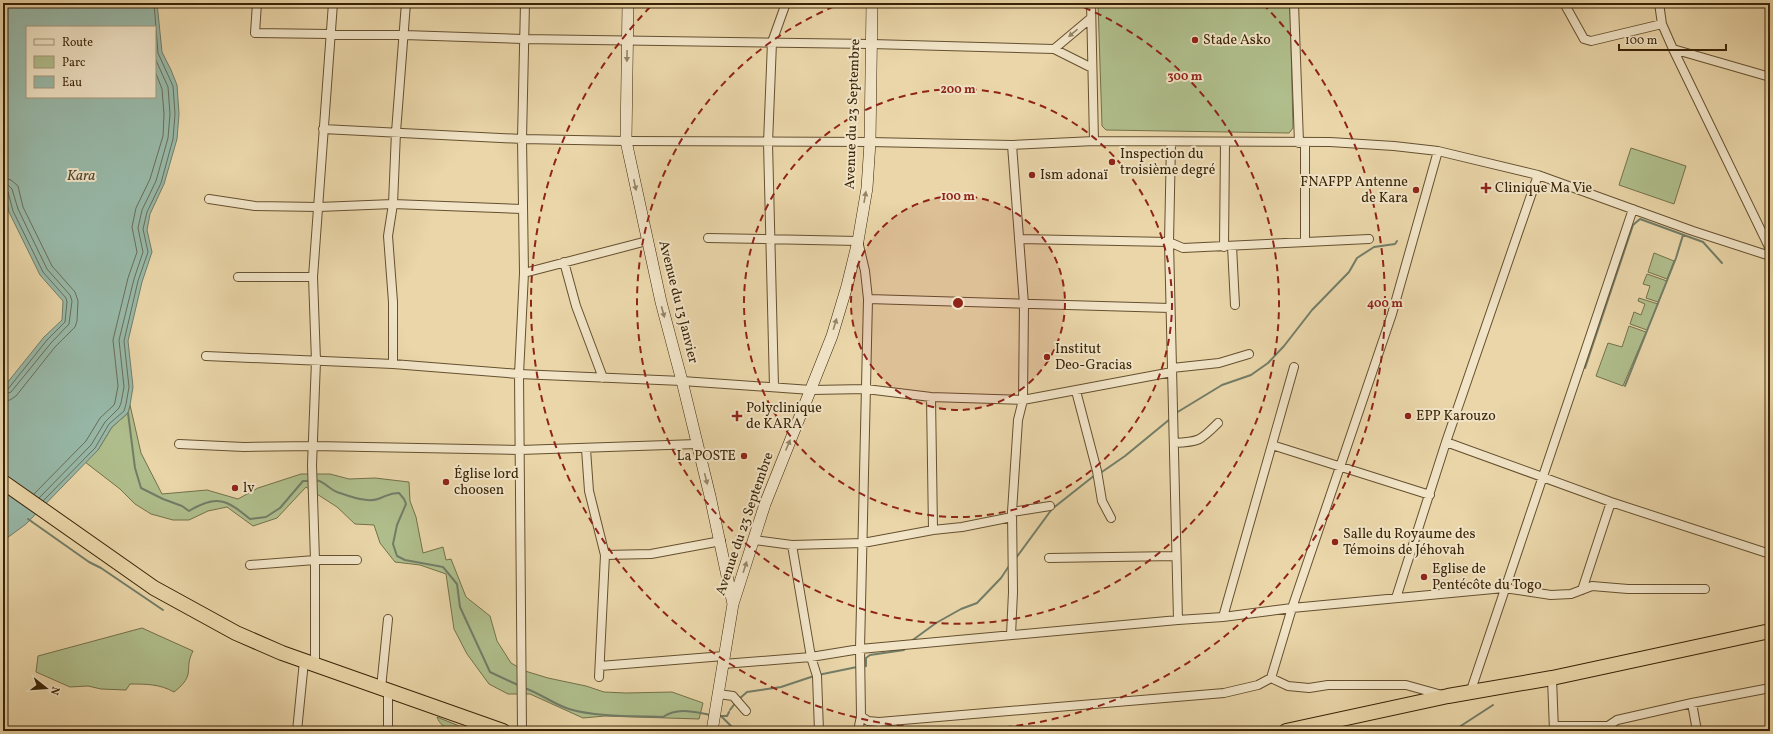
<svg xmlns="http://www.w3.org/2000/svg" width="1773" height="734" font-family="Vollkorn,serif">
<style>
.green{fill:#b0bf8d;stroke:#74714a}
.water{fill:#98b9a9;stroke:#727d68;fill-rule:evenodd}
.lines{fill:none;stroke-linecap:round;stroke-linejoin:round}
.shore{stroke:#686e58;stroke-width:1}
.stream{stroke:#727d68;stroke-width:2}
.street-casing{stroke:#65502f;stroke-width:10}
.secondary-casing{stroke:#392306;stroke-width:12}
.highway-casing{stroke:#392306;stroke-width:16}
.street{stroke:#f1e4c7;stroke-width:8}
.secondary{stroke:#f1e4c7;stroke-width:11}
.highway{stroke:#ead6a9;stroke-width:14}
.oneway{fill:#958466}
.ring{fill:none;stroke:#8f2418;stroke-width:2;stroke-dasharray:7 5}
.poi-dot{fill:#8f2418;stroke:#f1e4c7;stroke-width:1.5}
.labels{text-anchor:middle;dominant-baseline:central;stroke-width:4;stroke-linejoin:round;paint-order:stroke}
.poi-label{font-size:14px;fill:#392306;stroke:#f1e4c7;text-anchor:start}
.street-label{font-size:14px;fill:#392306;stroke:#f1e4c7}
.water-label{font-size:15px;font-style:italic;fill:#51482f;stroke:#f1e4c7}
.centre{fill:#8f2418;stroke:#f1e4c7;stroke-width:2}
.ring-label{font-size:12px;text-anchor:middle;font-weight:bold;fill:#8f2418;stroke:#f1e4c7;stroke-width:4;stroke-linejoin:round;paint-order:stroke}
</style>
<rect width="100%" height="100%" fill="#ead6a9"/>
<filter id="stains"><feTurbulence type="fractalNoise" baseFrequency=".005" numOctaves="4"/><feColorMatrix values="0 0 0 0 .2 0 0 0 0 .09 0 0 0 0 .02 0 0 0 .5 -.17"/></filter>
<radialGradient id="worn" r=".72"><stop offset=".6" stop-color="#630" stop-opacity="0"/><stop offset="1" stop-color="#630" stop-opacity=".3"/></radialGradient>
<path class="green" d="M1098,3H1290L1293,128L1289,133L1106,130L1102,126Z
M1631,148L1686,166L1674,204L1619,185Z
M1654,253L1674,261L1667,279L1648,272Z
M1647,274L1667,281L1658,302L1646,298L1650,286L1643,284Z
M1639,298L1658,304L1647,330L1630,324L1634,312L1641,315L1645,304L1638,301Z
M1629,326L1646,332L1623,386L1596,376L1608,343L1622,347Z
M130,405L141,453L162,494L207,490L238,499L258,488L301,474H330L349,479L375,478L409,482L410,501L416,517L423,553L443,547L446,560L451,559L466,597L490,616L497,641L511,663L525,671L548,678L586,686L604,692L626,693L672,692L703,703L699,719L605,716L583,718L530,694H508L489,684L467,654L454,629L446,574L420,565L395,562L380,543L374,525L355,524L337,507L306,487L277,518L253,526L227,507L208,511L189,520H173L151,514L135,504L120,489L85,462L98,450L112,427L128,413Z
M142,628L193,651C183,670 197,674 174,692C160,684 146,684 130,684L126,690L101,689L88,686L70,687L36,672L38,656Z
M437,717L469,730V731C457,731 442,731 437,717Z"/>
<path class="water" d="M8,3H157L162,52L171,70L177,85L179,114L177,139L164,184L150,214L147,230L152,252L142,282L128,341L133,387L130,405L128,413L112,427L98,450L26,524L3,541V388L44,337L62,320L63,301L40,275L9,212L3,185V18ZM27,27H155V97H27Z"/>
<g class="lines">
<path class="shore" d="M3,178L11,180L18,186L23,207L52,266L75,292L78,301L77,321L75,327L55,347L16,396L10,400L3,401
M3,184L8,185L12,189L18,209L47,269L70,295L72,301L69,324L51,343L11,392L3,395
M3,189L8,192L13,211L43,272L66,298L67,302L65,322L47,340L8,389L3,390
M34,494L86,441L100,418L114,405L115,402L118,386L113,340L128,278L137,252L132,227L136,208L150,179L163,136L164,114L162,89L155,71
M39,498L91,445L105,422L119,408L121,403L124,387L119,340L134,279L143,252L138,228L142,210L156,181L168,138L170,114L168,87L155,58
M43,501L95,448L109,424L124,411L126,404L129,387L124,341L138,281L148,252L143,229L147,212L161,183L173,139L175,114L173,86L158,53L154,3"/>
<path class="stream" d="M1585,368L1633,225L1640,219L1703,242L1722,263
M1625,386L1676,258L1683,235
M128,413L135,468L141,488L163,499L182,506L189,511C217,494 227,500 250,519L266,517L280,508L303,481H311
M1176,413L1222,385L1251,375L1268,363L1284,346L1312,310L1349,272L1357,258L1374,247L1395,244L1397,241
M1099,474L1125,456L1170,419
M315,480C323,480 329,489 337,492C349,496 366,503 378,499C387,496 389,493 399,493L404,499L406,504L397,525L393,544L397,556L405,560L443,567L457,584L460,607L490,672L520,686
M28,519L89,562L101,568L163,610
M1016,558L1052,509L1095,475
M910,642L936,623L961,609L977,603L1001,578L1009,566
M862,667L866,666V658L870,655L904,650L906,647
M818,675L857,667
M524,688C540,693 553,704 569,709C595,717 635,716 663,717C678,707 694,712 711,715
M739,699L747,692L781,687L814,676
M730,710L736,702
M719,716H727L729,712
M721,716L736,731
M1453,731L1493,705"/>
<g class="street-casing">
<path id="street" d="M257,3L255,33L404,35L523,39L871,44L1054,49L1092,68
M1091,3L1094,141
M1294,3L1299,143
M1564,3L1584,39L1591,41L1662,24
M1659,3L1662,24L1673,49L1770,249
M1054,49L1091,18
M1673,49L1770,77
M323,129L522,139L626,141L870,142L1012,145L1094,141L1330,142L1394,146L1438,151L1538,175L1693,231L1770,256
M1171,142L1169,242L1178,620
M1305,143V242
M209,199L255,206L319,207L393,204L522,209
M708,238L858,241L865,271L868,299L860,649L861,716L858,731
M1019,239L1169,242L1183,248L1369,239
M1232,246L1235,305
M1224,247L1225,143
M564,262L576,306L603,378
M524,273L647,241
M238,277H313
M868,299L1170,308
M206,356L393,364L519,374L682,381L811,390L866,389L931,397L1023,400L1172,372
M393,364V302L388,236L393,204L396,132L406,3
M1172,368L1219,363L1249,354
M774,387L768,143L772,42L786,3
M1076,391L1097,471L1102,501L1111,518
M931,397L933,530
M1446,442L1611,502L1770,554
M1174,443C1199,442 1200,441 1218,423
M179,444L244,447L314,446L520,450L697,444
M1272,445L1430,495
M586,449L589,491L605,555L599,677
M1012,512L1050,506
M754,540L792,545L863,543L933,530L962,527L1012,517
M792,545L811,657L817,676L819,731
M605,555L651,554L721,541
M1049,558L1176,556
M250,565L315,560H357
M1582,590L1611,502
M1396,598L1446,442L1538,175
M1223,617L1294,367
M1011,635L1013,592L1012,512L1018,420L1023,400L1024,304L1012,145
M723,664L811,657L860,649L1178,620L1223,617L1292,608L1504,588L1551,595L1571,594L1592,586L1628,589H1705
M315,665V560L312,465L316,361L313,277L333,3
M600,666L724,656
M1271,678L1292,608L1392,314L1438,151
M1552,678L1554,731
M381,688L388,619
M388,690V731
M1470,693L1633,209
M718,694L733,696L746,711
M1692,703L1697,731
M861,716L868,721L879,722L1224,693L1258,685L1271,678L1288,686L1309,688L1328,685H1406L1442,695
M1555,726H1608L1617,720L1692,703L1770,688
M297,731L304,661
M522,731L519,374L524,273L522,139L525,3"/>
</g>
<g class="secondary-casing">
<path id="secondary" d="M628,3L626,141L661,302L682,381L710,496L733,604
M712,731L733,604L765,504L832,336L847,286L858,241L867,188L870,142L872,3"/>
</g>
<g class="highway-casing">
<path id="highway" d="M3,482L154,588L236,633L282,653L503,731
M1286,731L1448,696L1552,678L1770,631"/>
</g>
<use href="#street" class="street"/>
<use href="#secondary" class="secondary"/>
<use href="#highway" class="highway"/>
</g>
<defs><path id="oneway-solid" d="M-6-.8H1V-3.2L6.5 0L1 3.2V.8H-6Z"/></defs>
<g class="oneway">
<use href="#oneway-solid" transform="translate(1073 33) rotate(140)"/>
<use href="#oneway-solid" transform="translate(627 56) rotate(91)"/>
<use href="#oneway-solid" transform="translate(635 185) rotate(78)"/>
<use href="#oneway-solid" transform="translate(865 197) rotate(-80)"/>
<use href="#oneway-solid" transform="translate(663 312) rotate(75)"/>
<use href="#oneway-solid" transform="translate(835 324) rotate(-73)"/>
<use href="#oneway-solid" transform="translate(788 445) rotate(-67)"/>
<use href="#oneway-solid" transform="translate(706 479) rotate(76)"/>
<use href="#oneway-solid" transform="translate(745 567) rotate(-72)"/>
</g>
<circle cx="958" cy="303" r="107" fill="#8f2418" fill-opacity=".12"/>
<g class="ring">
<circle cx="958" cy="303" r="107"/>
<circle cx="958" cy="303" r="214"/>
<path d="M1073 3A321 321 0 1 1 843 3"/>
<path d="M1263 4A427 427 0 1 1 653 4"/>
</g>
<g class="poi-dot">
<circle cx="1195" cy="40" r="4"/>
<circle cx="1112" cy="162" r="4"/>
<circle cx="1032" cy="175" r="4"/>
<path d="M1484 182h4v4h4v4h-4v4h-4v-4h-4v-4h4z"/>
<circle cx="1416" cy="190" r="4"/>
<circle cx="1047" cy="357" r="4"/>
<path d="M735 410h4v4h4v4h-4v4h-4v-4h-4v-4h4z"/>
<circle cx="1408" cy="416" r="4"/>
<circle cx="744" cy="456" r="4"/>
<circle cx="446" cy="482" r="4"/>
<circle cx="235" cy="488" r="4"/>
<circle cx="1335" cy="542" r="4"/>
<circle cx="1424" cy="577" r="4"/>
</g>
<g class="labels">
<g class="poi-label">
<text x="1203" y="40">Stade Asko</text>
<text x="1120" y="154">Inspection du<tspan x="1120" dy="16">troisième degré</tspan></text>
<text x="1040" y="175">Ism adonaï</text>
<text x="1408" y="182" text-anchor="end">FNAFPP Antenne<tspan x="1408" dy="16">de Kara</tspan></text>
<text x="1495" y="188">Clinique Ma Vie</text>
<text x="1055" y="349">Institut<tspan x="1055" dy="16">Deo-Gracias</tspan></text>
<text x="746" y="408">Polyclinique<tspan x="746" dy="16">de KARA</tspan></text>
<text x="1416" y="416">EPP Karouzo</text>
<text x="736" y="456" text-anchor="end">La POSTE</text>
<text x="454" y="474">Église lord<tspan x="454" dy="16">choosen</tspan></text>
<text x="243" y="488">lv</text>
<text x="1343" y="534">Salle du Royaume des<tspan x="1343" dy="16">Témoins de Jéhovah</tspan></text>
<text x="1432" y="569">Eglise de<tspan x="1432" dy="16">Pentécôte du Togo</tspan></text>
</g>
<g class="street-label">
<text transform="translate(853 114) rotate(-88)">Avenue du 23 Septembre</text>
<text transform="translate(678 302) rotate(76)">Avenue du 13 Janvier</text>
<text transform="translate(745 524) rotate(-71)">Avenue du 23 Septembre</text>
</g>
<g class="water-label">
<text x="81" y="176">Kara</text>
</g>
</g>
<circle cx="958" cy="303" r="6" class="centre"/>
<g class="ring-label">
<text x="1185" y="80">300 m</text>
<text x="958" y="93">200 m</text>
<text x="958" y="200">100 m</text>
<text x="1385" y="307">400 m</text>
</g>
<rect width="1773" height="734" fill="none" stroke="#ead6a9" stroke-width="16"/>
<rect x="4" y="4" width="1765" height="726" fill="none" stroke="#392306" stroke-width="2"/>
<rect x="8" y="8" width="1757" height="718" fill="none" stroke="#392306"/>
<rect x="26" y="26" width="130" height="72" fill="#f1e4c7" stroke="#a7977a"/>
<rect x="34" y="39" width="20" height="6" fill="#f1e4c7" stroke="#a7977a"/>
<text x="62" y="46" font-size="12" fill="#392306">Route</text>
<rect x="34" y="56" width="20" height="12" fill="#b0bf8d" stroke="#a7977a"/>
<text x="62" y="66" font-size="12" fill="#392306">Parc</text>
<rect x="34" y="76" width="20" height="12" fill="#98b9a9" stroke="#a7977a"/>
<text x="62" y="86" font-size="12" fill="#392306">Eau</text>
<g transform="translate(46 688) rotate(107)" stroke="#f1e4c7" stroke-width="3" paint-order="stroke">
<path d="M0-3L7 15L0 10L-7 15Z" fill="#392306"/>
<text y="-6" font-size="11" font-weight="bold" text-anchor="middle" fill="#392306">N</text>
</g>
<path d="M1619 44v6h107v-6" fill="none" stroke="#392306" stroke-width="2"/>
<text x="1625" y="44" font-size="12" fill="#392306" stroke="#f1e4c7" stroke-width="3" paint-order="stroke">100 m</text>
<rect width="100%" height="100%" filter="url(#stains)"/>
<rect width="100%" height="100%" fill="url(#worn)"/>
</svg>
